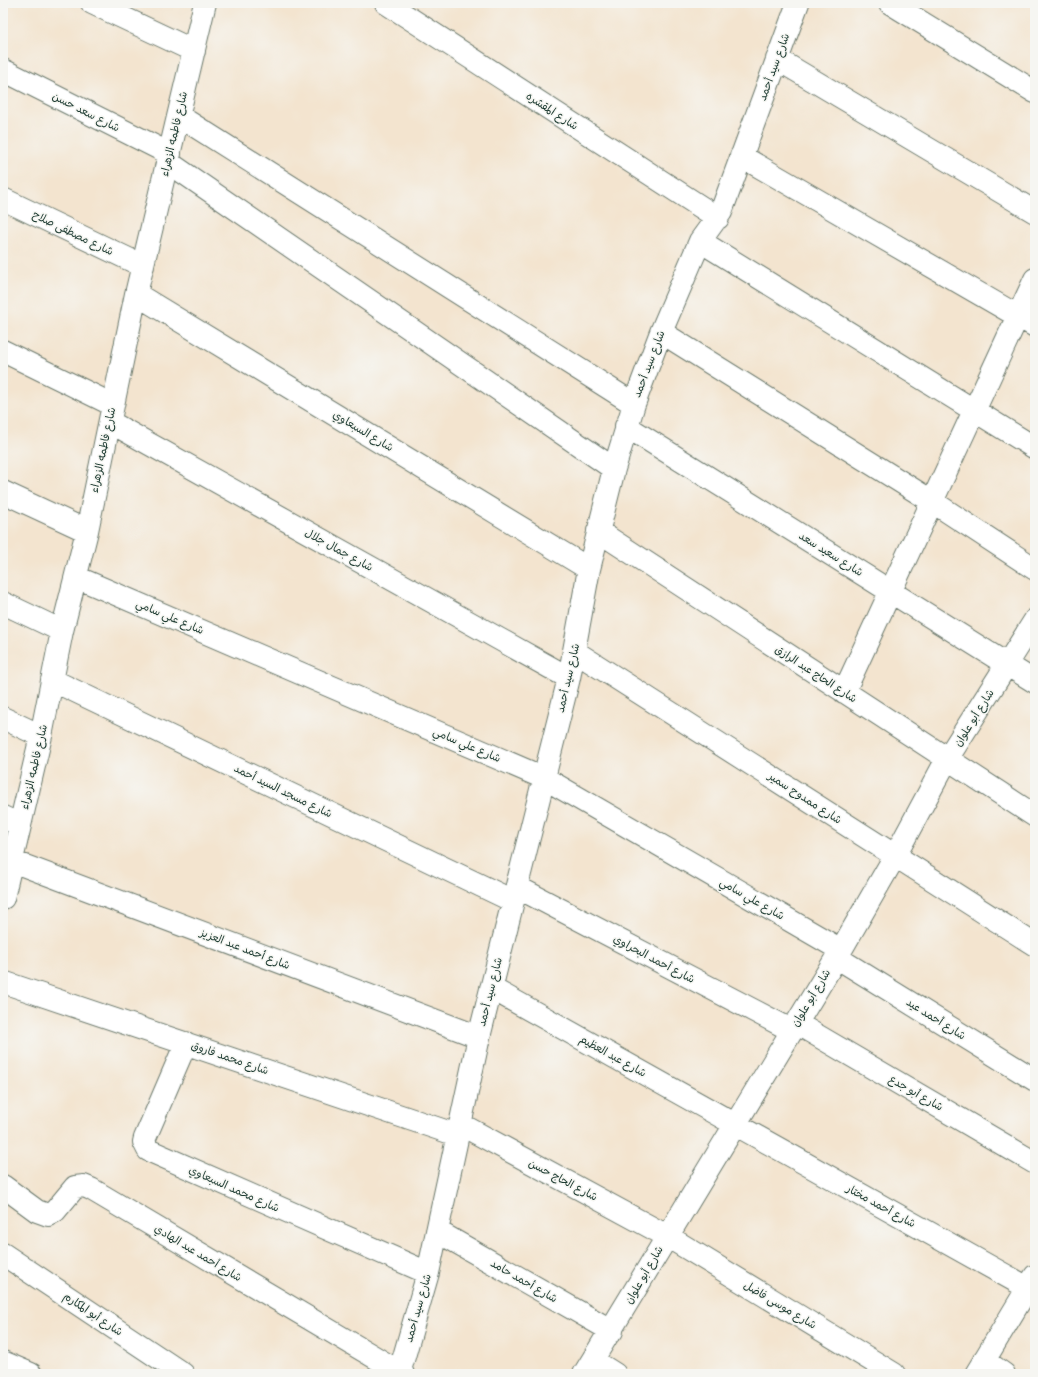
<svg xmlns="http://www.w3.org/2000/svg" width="1038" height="1377" font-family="'Balsamiq Sans','Playpen Sans Arabic',sans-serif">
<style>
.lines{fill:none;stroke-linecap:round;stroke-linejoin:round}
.street-casing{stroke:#69776a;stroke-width:24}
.street{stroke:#fff;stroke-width:22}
.labels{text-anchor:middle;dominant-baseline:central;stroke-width:3;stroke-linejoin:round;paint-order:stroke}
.street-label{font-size:11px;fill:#1f3d34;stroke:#f6f6f2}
</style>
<rect width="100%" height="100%" fill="#f6f6f2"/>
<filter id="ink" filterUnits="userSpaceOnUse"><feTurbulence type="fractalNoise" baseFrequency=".025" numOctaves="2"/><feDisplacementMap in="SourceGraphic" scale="8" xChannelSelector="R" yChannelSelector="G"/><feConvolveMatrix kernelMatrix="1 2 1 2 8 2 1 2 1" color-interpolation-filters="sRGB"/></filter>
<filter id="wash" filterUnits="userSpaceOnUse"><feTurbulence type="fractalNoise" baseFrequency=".012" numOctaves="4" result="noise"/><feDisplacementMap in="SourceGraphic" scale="16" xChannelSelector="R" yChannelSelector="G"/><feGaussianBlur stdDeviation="0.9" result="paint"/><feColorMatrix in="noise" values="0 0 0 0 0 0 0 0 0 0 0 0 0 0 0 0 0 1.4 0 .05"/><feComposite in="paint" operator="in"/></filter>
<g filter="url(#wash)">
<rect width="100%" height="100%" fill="#f3e4cf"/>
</g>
<g filter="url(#ink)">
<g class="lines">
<g class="street-casing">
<path id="street" d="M92,3L194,51
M386,3L718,218
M890,3L1035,92
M777,59L1035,212
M3,70L170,154
M179,116L634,404
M741,156L1035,326
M168,162L614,469
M3,199L143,266
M700,241L1035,448
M136,294L589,569
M661,332L933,502L1035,569
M3,351L113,405
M110,422L569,678
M626,426L1035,682
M3,492L87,531
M598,531L1035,816
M76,577L544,778L841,950
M3,603L62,631
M574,651L1035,945
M52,680L513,901
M844,692L1035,279
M3,718L41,736
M3,817L20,825
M12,861L479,1037
M517,887L791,1030
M3,898L41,736L62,631L87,531L136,294L205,3
M836,957L1035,1080
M3,982L457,1135
M491,988L1028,1288
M796,1023L1035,1163
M186,1043L145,1138L144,1142L148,1150L428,1273
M460,1124L667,1236L894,1374
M3,1186L37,1211L48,1215L55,1211L75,1187L84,1186L91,1189L403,1374
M437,1231L612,1331
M3,1254L183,1374
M593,1360L615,1374
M984,1360L1004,1374
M3,1362L31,1374
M399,1374L428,1273L479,1037L569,678L589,569L614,469L634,404L661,332L700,241L721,212L798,3
M584,1374L841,950L895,856L947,759L1035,620
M976,1374L1035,1276"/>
</g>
<use href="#street" class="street"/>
</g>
</g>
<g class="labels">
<g class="street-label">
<text transform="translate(774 67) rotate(-70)">شارع سيد أحمد</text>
<text transform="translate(552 111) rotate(33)">شارع المقشره</text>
<text transform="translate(86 112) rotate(27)">شارع سعد حسن</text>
<text transform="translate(174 134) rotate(-77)">شارع فاطمه الزهراء</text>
<text transform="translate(73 233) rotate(26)">شارع مصطفى صلاح</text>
<text transform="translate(649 364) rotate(-69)">شارع سيد أحمد</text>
<text transform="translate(363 431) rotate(31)">شارع السبعاوي</text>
<text transform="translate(103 450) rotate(-78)">شارع فاطمه الزهراء</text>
<text transform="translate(339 550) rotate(29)">شارع جمال جلال</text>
<text transform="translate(831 554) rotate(32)">شارع سعيد سعد</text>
<text transform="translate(170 617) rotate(23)">شارع علي سامي</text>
<text transform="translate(816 674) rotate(33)">شارع الحاج عبد الرازق</text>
<text transform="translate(568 678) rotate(-77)">شارع سيد أحمد</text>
<text transform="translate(974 718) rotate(-58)">شارع أبو علوان</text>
<text transform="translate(467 745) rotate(23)">شارع علي سامي</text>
<text transform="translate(34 767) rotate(-77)">شارع فاطمه الزهراء</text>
<text transform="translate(283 791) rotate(26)">شارع مسجد السيد أحمد</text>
<text transform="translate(805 798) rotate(33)">شارع ممدوح سمير</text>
<text transform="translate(752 899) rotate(30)">شارع علي سامي</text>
<text transform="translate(245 949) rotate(21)">شارع أحمد عبد العزيز</text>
<text transform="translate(654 959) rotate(28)">شارع أحمد البحراوي</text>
<text transform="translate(490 992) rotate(-76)">شارع سيد أحمد</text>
<text transform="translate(811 998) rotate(-59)">شارع أبو علوان</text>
<text transform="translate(936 1019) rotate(32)">شارع أحمد عيد</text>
<text transform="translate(613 1056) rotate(29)">شارع عبد العظيم</text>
<text transform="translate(230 1058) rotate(19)">شارع محمد فاروق</text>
<text transform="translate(916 1093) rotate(30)">شارع أبو جدع</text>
<text transform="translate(563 1180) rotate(28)">شارع الحاج حسن</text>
<text transform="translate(234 1189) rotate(24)">شارع محمد السبعاوي</text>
<text transform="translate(881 1206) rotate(29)">شارع أحمد مختار</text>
<text transform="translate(198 1253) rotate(31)">شارع أحمد عبد الهادي</text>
<text transform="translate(644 1275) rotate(-60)">شارع أبو علوان</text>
<text transform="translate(524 1281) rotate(30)">شارع أحمد حامد</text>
<text transform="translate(780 1305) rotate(31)">شارع موسى فاضل</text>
<text transform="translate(418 1308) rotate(-74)">شارع سيد أحمد</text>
<text transform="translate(93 1314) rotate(34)">شارع أبو المكارم</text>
</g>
</g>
<rect width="1038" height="1377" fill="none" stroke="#f6f6f2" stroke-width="16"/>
</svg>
